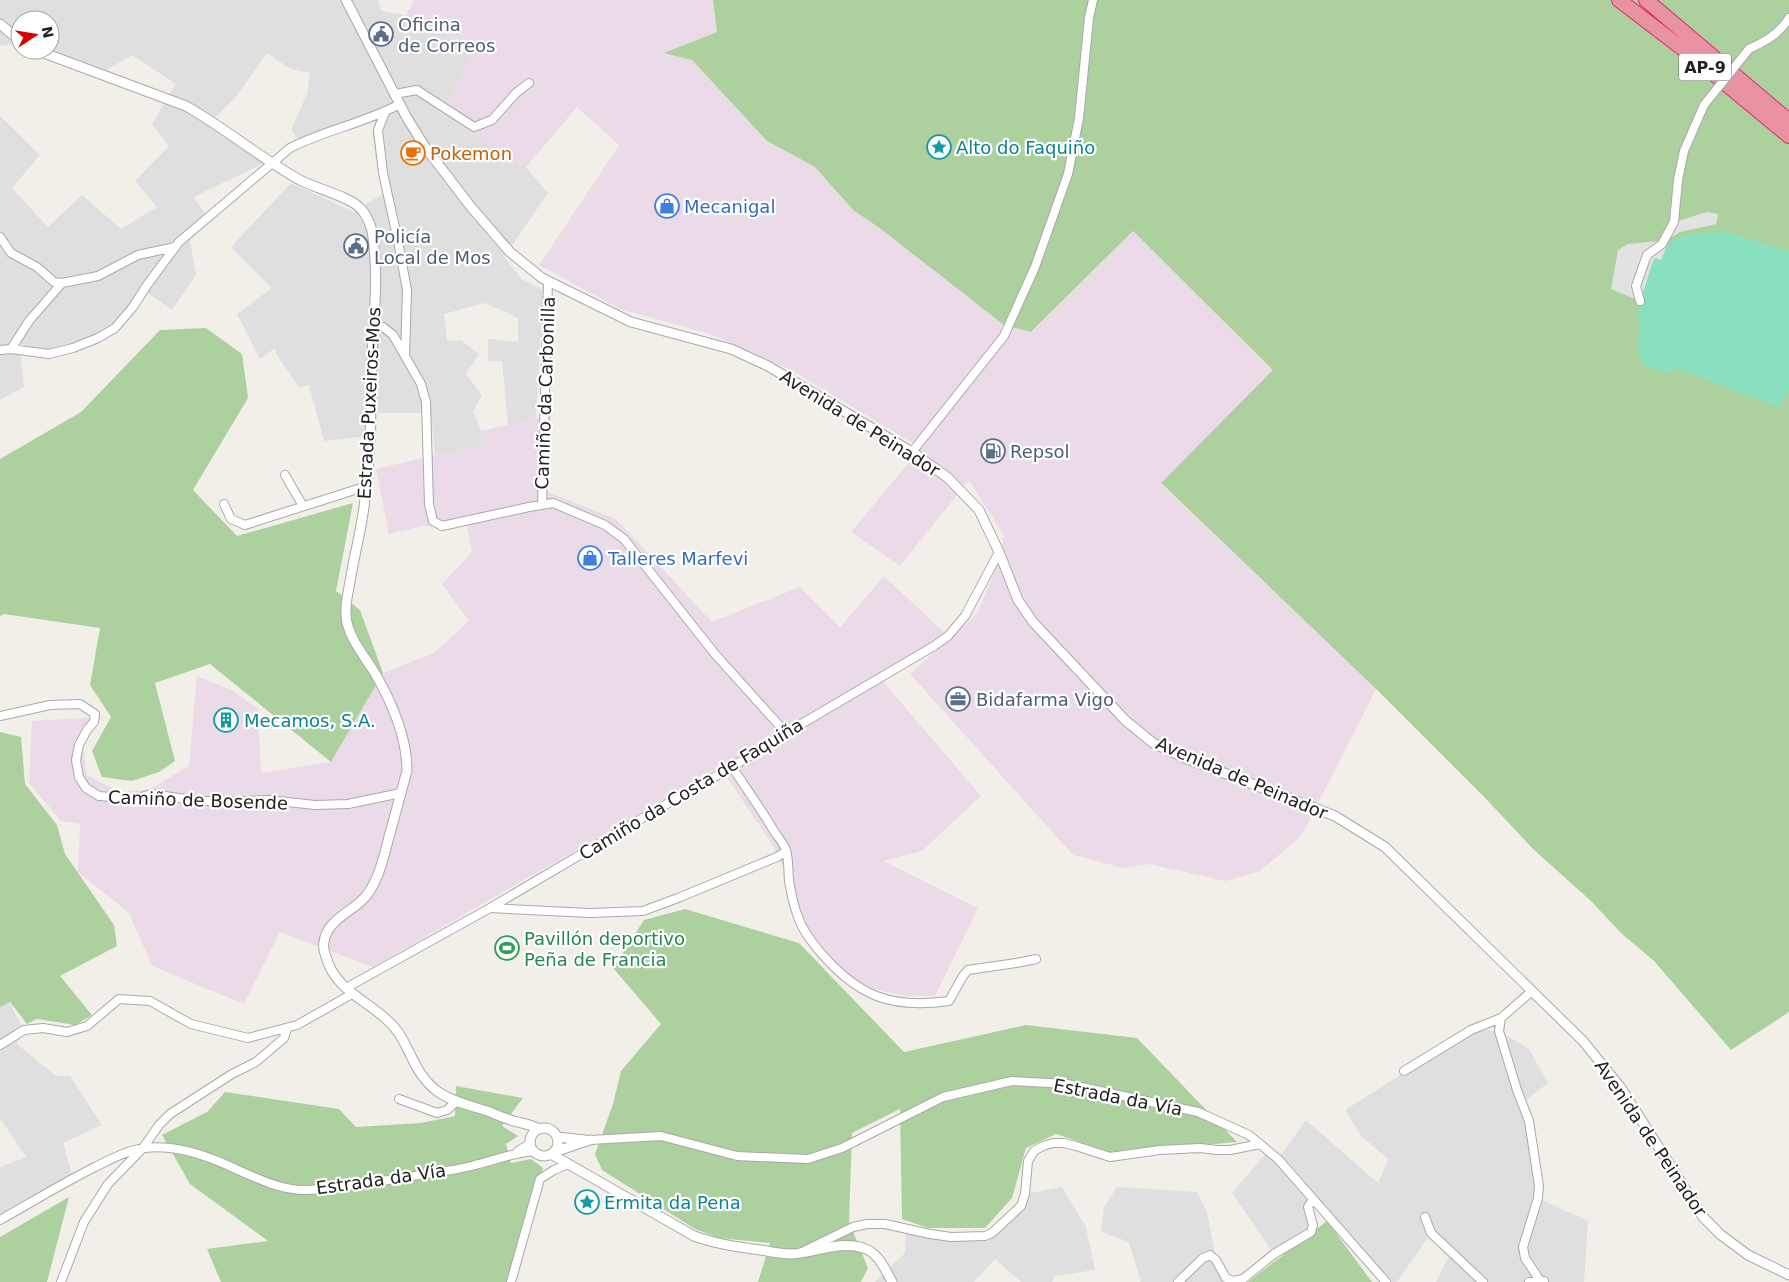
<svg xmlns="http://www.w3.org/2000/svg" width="1789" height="1282" font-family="'DejaVu Sans',sans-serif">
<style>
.residential{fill:#e0dfdf}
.industrial{fill:#ebdbe8}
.forest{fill:#add19e}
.pitch{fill:#88e0be}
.parking{fill:#e2e2e2}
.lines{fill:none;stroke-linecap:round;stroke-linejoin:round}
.minor-casing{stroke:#a9a9a9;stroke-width:10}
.tertiary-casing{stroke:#a9a9a9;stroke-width:11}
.motorway-casing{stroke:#dc2a67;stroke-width:16}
.minor{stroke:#fff;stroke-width:8}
.tertiary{stroke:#fff;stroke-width:9}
.motorway{stroke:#e892a2;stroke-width:14}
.minor-bridge-casing{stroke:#a9a9a9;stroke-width:10;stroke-linecap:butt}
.minor-bridge{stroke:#fff;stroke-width:8}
.labels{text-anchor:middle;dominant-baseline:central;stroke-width:4.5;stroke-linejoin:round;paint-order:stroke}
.shield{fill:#fff;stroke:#646464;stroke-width:1}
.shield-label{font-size:16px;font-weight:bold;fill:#222}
.service-label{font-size:18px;fill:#4e5e75;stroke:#fff;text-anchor:start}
.culture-label{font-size:18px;fill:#0d838f;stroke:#fff;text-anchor:start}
.food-label{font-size:18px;fill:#c56008;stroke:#fff;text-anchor:start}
.shop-label{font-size:18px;fill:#366cbe;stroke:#fff;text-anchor:start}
.street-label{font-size:18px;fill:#222;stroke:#fff}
.leisure-label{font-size:18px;fill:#27864d;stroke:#fff;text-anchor:start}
</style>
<rect width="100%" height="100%" fill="#f2efe9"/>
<path class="residential" d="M0,0H378L381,11L406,15L476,50L440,113L526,167L548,193L504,257L522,279L543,290L536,418L508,425L502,361H488V339L518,342V318L485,303L444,314L447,341L461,340L479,354L466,374L482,395L473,411L481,431L484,446L435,455L431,413H376L377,435L324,441L309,385L299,387L276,354L275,348L260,359L237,314L272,288L231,247L291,183L354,212L384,193L378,172L372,133L376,119L304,146L291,130L307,94L310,73L290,69L267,53L235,98L207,125L264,163L194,197L210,222L190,240L196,275L172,310L144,290L115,328L49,354L20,350L24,387L0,400V116L40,155L12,188L48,227L82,195L121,229L157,207L135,181L169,146L152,124L176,84L132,55L107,70L50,50V20H20V43L0,46Z
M9,1002L24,1030L17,1044L56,1076H70L102,1125L63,1143L73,1178L0,1220V1167L26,1157L0,1118V1007Z
M1471,1030L1499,1031L1529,1049L1548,1083L1522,1103L1529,1121L1538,1198L1588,1221L1584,1282H1436L1451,1252L1431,1233L1397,1282H1386L1313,1199L1308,1207L1311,1232L1274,1254L1232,1193L1268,1151L1278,1159L1306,1120L1378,1183L1388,1159L1361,1136L1345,1110Z
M1062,1187L1086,1227L1095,1270L1055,1276L1052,1282H1021L995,1259L974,1282H875L905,1253L906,1229L930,1234L985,1236L1021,1206L1025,1194Z
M1117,1187L1197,1192L1207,1212L1216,1260L1226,1278L1225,1282H1141L1129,1242L1101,1232L1104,1207Z"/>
<path class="industrial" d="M414,0H713L717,32L665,53L692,60L767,141L815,167L853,210L1032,332L1133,231L1274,370L1161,484L1376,689L1302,835L1259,872L1225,881L1149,864L1123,868L1073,855L910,674L976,615L994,574L1004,536L969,480L900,566L851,532L921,448L787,368L710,334L620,309L539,265L619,145L577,107L526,167L440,113L476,50L406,15Z
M551,415L548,492L616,519L712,622L800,587L840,627L884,576L948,636L880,678L981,796L922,851L884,861L978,908L935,996H905L875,989L849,977L806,927L800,907L775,849L720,767L373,967L280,932L244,1004L152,966L129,913L78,872L80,824L61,821L29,783L32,721L102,717L83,745L87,775L119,792L150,789L189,766L197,676L233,691L258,709L261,773L331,762L383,673L434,653L469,621L442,584L472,552L467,526H423L389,534L376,469L435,455L484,446L481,431Z"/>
<path class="forest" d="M713,0H1789V1012L1731,1050L1654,961L1622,934L1591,901L1533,849L1488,801L1376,689L1161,483L1273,370L1133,231L1031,332L1004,325L881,229L853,210L815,167L767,141L692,60L664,53L717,32Z
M206,328L242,354L248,398L193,490L237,536L353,503L336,591L360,610L383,673L331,762L210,664L155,683L175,761L159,772L132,781L102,777L92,751L111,717L90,685L100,628L4,614L0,616V459L81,412L160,330Z
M0,732L21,737L25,784L57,825L65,854L114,925L117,946L60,976L92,1015L75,1025L37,1019L27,1024L10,1002L0,1007Z
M685,909L799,943L904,1052L1026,1025L1137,1038L1237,1142L1113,1153L1056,1134L1026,1148L1012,1198L985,1228H928L902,1219L900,1109L852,1133L849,1222L868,1268L861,1282H758L770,1243L719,1238L695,1229L602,1170L595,1154L613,1104L621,1071L661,1024L613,968L644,920Z
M456,1086L523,1098L502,1126L518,1136L506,1144L511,1163L531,1159L543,1168L511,1282H221L207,1249L268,1241L190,1184L162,1135L207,1112L225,1092L339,1109L356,1127L421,1123L455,1116Z
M69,1197L47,1282H0V1237Z
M1327,1221L1372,1282H1248Z"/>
<path class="pitch" d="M1719,232L1732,234L1789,251V390L1778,407L1677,368L1668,374L1642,364L1638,351L1640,299L1654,258L1661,260C1663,256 1664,248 1668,245C1680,233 1703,233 1719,232Z"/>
<path class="parking" d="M1707,212L1718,214L1716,224L1680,232L1667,240V246L1661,260L1654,258L1640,301L1611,289L1618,250L1628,244L1658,241L1669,224Z"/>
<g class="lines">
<g class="minor-casing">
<path id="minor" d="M1749,49C1766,41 1779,34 1789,18
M395,94L417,90L474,127L492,120L516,93L529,83
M385,112L378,130L383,173L398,241L407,290L405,355
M0,237L11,253L37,267L54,282L62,283L98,276L138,255L175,247
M1640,301L1636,286L1647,255L1662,244L1674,222L1678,180L1684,151L1704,105
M373,325L383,327L393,335L421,384L426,402L429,504L433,521L442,526L529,507L553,503L605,525L624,539L715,654L786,733
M11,349L29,321L62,283
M0,350L11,349L49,354L73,348L98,338L115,328L133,307L147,285L179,242L290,148C325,130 365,123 400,104
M912,452L1004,336L1035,267L1068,174L1079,118L1089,18L1093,0
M285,475L303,506
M224,504L231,519L245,525L367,486
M542,505L548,281
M0,716L50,705L80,704L95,714L94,722L87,730L79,745L76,760L79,777L86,788L99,796L135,799L151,794L193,800L221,802L269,800L315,805L348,804L401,793
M732,767C746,788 761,809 774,831C778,837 784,844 786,850C789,860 788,871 789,881C791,892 793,904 797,914C802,930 811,941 821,953C859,997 892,1009 949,1001L963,976L968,970L1016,963L1036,959
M490,908L590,913L643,911L678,898L777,857L786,851
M346,988L490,908L651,813L732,767L786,733L934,646L948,636L965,616L999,552
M1532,991L1501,1018L1499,1031L1517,1090L1529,1121L1539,1186L1538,1198L1523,1247L1525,1258L1541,1282
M0,1045L24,1030L43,1028L67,1032L87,1026L119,999L150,1001L191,1024L248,1038L297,1025L352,994
M1404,1071L1471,1030L1501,1018
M399,1099L437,1113L447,1110L457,1101
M590,1140L661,1136L737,1156L808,1159L842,1148L943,1097L1012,1081L1067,1084L1198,1112L1249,1135L1278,1159L1386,1282
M518,1151L531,1143
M1425,1217L1431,1233L1483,1282
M0,1220C32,1202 63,1183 95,1167C111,1159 128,1150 145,1148C169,1145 192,1151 215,1160C241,1170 274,1190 304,1190C339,1189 374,1182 408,1177C430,1173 454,1171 475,1165C495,1160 513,1153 534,1151
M802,1252L853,1227L867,1224H885L930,1234L951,1237L985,1236L992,1233L1021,1206L1025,1194L1028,1161L1034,1151L1043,1146L1053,1143H1064L1076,1146L1110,1157L1160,1150L1200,1148L1217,1150H1230L1260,1144
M61,1282L84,1222L108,1184L143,1148L159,1125L170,1114L232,1074L256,1062L284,1038L287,1028
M511,1282L540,1179L554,1170L568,1164
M1178,1282L1203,1258L1210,1255L1216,1260L1226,1278L1233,1281L1243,1279L1274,1254L1311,1232L1313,1225L1308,1207L1313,1199
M1529,1282L1544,1281"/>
</g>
<g class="tertiary-casing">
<path id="tertiary" d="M346,0L407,118L425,147L471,207L510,252L542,278L631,322L731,349L768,366L912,452L947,477L979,510L999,552L1018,600L1033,622L1125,720L1153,743L1185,758L1335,816L1385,847L1583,1041L1621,1088L1703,1217L1721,1235L1748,1255L1789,1275
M0,24L20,41
M36,50L186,106C225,128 259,157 298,179C314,188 348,196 359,207C365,212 370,223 372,231C379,272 374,316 372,357C371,407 371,457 364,507C361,530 355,553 351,576C349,589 345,602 346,615C347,637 365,656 376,675C392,703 407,737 407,771C401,792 396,812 390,833C384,855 380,878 366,896C353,912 327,919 324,942C323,947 324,952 326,957C336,994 377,1003 398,1032C412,1053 415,1074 437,1091C452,1102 473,1106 490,1112C499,1116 509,1120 518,1122C527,1124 532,1125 540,1129
M530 1142a14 14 0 1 1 28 0a14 14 0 1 1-28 0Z
M557,1137L585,1140
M554,1152L590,1140
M551,1154L694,1236C716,1244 738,1247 761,1250C771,1252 782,1254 792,1254C814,1253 841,1240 863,1248C878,1252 885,1269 892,1282"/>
</g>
<g class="motorway-casing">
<path id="motorway" d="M1619,0L1696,59L1789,136
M1646,0L1789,121"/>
</g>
<use href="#minor" class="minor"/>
<use href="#tertiary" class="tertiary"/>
<use href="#motorway" class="motorway"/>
<g class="minor-bridge-casing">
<path id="minor-bridge" d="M1704,105L1749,49"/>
</g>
<use href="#minor-bridge" class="minor-bridge"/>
</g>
<defs>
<g id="civic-ring" transform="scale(1.25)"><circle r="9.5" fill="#fff" stroke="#5c6f8a" stroke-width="1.5"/><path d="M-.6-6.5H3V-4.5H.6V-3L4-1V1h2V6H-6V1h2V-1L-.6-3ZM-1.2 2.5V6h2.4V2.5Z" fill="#5c6f8a"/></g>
<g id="sight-ring" transform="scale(1.25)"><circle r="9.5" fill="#fff" stroke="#0f9aa8" stroke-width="1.5"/><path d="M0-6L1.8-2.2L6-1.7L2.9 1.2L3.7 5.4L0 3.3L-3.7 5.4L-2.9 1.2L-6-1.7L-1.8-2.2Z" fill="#0f9aa8"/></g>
<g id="cafe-ring" transform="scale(1.25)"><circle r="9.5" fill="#fff" stroke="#e8710a" stroke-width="1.5"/><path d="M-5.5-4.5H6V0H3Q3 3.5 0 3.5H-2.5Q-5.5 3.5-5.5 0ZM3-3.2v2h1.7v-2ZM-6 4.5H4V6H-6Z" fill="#e8710a"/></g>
<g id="shop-ring" transform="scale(1.25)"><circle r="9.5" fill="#fff" stroke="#3f7fe0" stroke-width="1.5"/><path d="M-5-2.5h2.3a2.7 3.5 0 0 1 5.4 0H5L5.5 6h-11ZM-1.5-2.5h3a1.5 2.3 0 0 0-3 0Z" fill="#3f7fe0"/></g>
<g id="fuel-ring" transform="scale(1.25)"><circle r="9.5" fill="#fff" stroke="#5c6f8a" stroke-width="1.5"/><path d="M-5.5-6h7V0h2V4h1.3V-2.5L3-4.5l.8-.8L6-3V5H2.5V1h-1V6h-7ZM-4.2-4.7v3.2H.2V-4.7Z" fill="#5c6f8a"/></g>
<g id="office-ring" transform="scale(1.25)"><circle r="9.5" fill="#fff" stroke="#5c6f8a" stroke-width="1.5"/><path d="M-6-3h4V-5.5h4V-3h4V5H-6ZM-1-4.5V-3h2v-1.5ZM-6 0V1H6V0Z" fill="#5c6f8a"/></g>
<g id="building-ring" transform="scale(1.25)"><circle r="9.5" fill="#fff" stroke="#0f9aa8" stroke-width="1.5"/><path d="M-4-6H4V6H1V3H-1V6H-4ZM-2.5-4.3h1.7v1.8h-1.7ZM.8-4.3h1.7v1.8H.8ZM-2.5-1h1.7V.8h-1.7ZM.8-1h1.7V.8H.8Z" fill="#0f9aa8"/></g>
<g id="stadium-ring" transform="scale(1.25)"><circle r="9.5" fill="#fff" stroke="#2e9e5b" stroke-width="1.5"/><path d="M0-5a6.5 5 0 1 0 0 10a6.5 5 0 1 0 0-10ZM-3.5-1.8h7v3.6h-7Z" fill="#2e9e5b"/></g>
</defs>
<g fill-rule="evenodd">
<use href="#civic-ring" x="381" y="34"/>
<use href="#sight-ring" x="939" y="147"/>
<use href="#cafe-ring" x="413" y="153"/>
<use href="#shop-ring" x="667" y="206"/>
<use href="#civic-ring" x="356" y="246"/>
<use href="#fuel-ring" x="993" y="451"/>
<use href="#shop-ring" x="590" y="558"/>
<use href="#office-ring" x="958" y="699"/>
<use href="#building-ring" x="226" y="720"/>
<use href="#stadium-ring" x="507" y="948"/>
<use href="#sight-ring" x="587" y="1202"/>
</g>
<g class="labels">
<rect class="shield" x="1679" y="53.5" width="52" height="27" rx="4"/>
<g class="shield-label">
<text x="1705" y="67">AP-9</text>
</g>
<g class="service-label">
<text x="398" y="24">Oficina<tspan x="398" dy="21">de Correos</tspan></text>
<text x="374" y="236">Policía<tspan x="374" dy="21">Local de Mos</tspan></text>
<text x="1010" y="451">Repsol</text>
<text x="976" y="699">Bidafarma Vigo</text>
</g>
<g class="culture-label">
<text x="956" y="147">Alto do Faquiño</text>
<text x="244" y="720">Mecamos, S.A.</text>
<text x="604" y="1202">Ermita da Pena</text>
</g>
<g class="food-label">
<text x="430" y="153">Pokemon</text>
</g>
<g class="shop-label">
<text x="684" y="206">Mecanigal</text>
<text x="608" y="558">Talleres Marfevi</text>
</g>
<g class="street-label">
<text transform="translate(545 393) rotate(-88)">Camiño da Carbonilla</text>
<text transform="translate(369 403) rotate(-87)">Estrada Puxeiros-Mos</text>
<text transform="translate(860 423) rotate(32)">Avenida de Peinador</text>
<text transform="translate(1242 778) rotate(23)">Avenida de Peinador</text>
<text transform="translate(691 789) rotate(-31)">Camiño da Costa de Faquiña</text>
<text transform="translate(198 800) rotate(2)">Camiño de Bosende</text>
<text transform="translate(1118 1097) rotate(11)">Estrada da Vía</text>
<text transform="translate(1651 1138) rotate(56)">Avenida de Peinador</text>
<text transform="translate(381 1179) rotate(-8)">Estrada da Vía</text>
</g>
<g class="leisure-label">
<text x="524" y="938">Pavillón deportivo<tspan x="524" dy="21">Peña de Francia</tspan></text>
</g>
</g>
<g transform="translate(35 35) rotate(78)"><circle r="24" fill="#ffffff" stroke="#a7a7a7"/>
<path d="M0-4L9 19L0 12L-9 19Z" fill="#d40000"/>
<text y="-8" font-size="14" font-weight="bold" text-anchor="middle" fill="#222222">N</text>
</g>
</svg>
